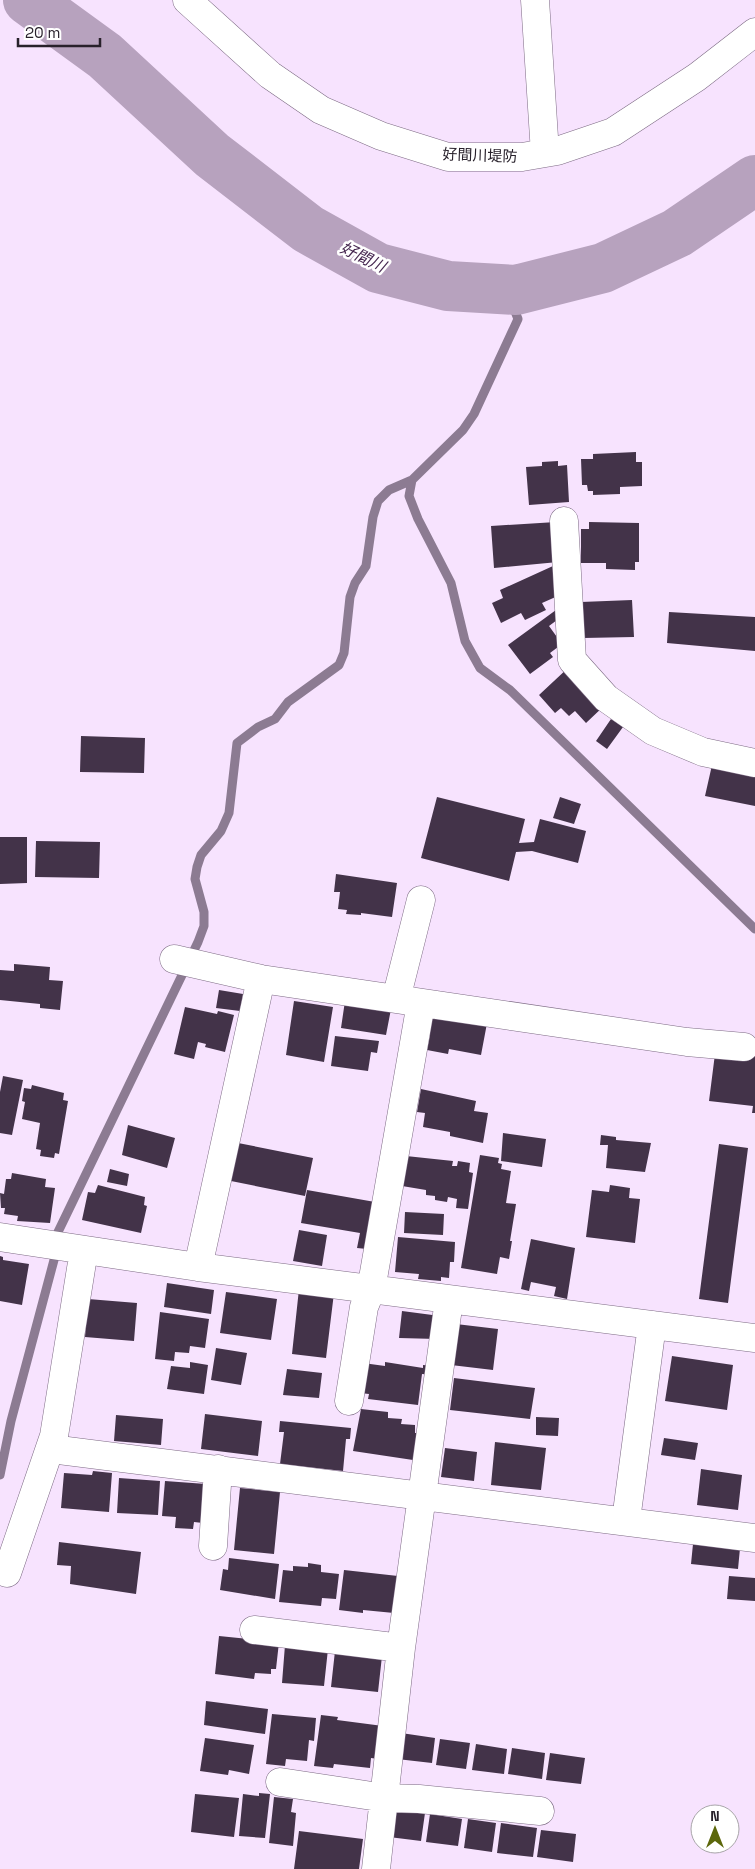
<svg xmlns="http://www.w3.org/2000/svg" width="755" height="1869" font-family="'Space Grotesk','Noto Sans JP',sans-serif">
<style>
.lines{fill:none;stroke-linecap:round;stroke-linejoin:round}
.stream{stroke:#8c7b92;stroke-width:9}
.river{stroke:#b7a2be;stroke-width:50}
.building{fill:#433349}
.minor-casing{stroke:#7d6b84;stroke-width:29}
.minor{stroke:#fff;stroke-width:28}
.labels{text-anchor:middle;dominant-baseline:central;stroke-width:5;stroke-linejoin:round;paint-order:stroke}
.street-label{font-size:15px;fill:#28212b;stroke:#fff}
.water-label{font-size:16px;font-style:italic;fill:#472951;stroke:#fff}
</style>
<rect width="100%" height="100%" fill="#f7e3fe"/>
<g class="lines">
<path class="stream" d="M507,291L518,319L474,414L463,430L412,480L409,496L418,519L451,583L465,641L480,668L510,690L755,929
M0,1475L11,1421L54,1260L58,1232L198,942L204,926V912L195,879L197,867L201,855L221,831L229,813L237,743L258,727L275,719L288,702L339,665L344,653L350,597L355,583L366,566L373,517L378,501L389,490L412,480"/>
<path class="river" d="M28,0L105,56L212,155L308,229L378,268L448,286L516,290L603,268L677,233L755,180"/>
</g>
<path class="building" d="M636,452V462H642V486L620,487V494L593,495V491H588L587,485H582L581,459H593V454Z
M558,461V466L567,465L569,502L529,505L526,467L542,466V462Z
M556,522L558,562L494,568L491,526Z
M589,522L639,523V562H635V570L606,569V563H581V529H589Z
M553,566L558,578L553,580L560,595L542,603L546,610L525,620L521,613L501,623L492,603L503,598L500,590Z
M632,600L634,637L583,638L581,602Z
M556,610L561,617L549,626L562,644L550,653L553,657L530,674L508,645Z
M669,612L755,617V651L667,643Z
M569,667L605,705L586,723L575,711L569,716L561,708L555,713L539,695Z
M611,719L623,727L607,749L596,741Z
M81,736L145,738L144,773L80,772Z
M712,765L755,774V806L705,796Z
M437,797L525,819L519,843L534,842L540,819L586,831L578,863L532,851L516,852L509,881L421,858Z
M560,797L581,804L574,824L553,818Z
M0,837H27V883L0,884Z
M36,841L100,842L99,878L35,877Z
M336,874L397,883L392,917L361,913V915L346,914L347,910L338,909L340,892H334Z
M14,964L50,967L49,980L63,981L60,1010L40,1008V1004L0,1000V970L14,971Z
M219,990L243,994L240,1011L216,1008Z
M294,1001L333,1007L324,1062L286,1055Z
M345,1001L391,1009L386,1035L341,1028Z
M185,1007L217,1014L218,1011L234,1015L225,1052L205,1047L206,1044L198,1042L194,1059L174,1054Z
M430,1010L488,1018L481,1055L449,1049L448,1054L427,1050L430,1035L426,1034Z
M335,1036L379,1041L377,1053L371,1052L368,1071L331,1066Z
M716,1046L755,1052V1113H752L753,1106L709,1101Z
M3,1076L23,1080L12,1135L0,1133V1092Z
M32,1085L64,1093L63,1100L68,1101L59,1154L55,1153L54,1158L40,1156L41,1150L36,1149L40,1123L22,1119L25,1102L22,1101L24,1088L31,1089Z
M421,1089L476,1101L474,1111L488,1113L483,1143L450,1136V1132L423,1127L425,1113L417,1112Z
M128,1125L175,1138L167,1168L122,1155Z
M503,1133L546,1139L542,1167L501,1161Z
M601,1135L616,1137V1140L651,1143L645,1172L606,1168L608,1145H600Z
M233,1142L313,1158L305,1196L226,1180Z
M719,1144L748,1148L728,1303L699,1299Z
M480,1155L499,1158L498,1163L502,1164L501,1169L511,1171L506,1203L516,1204L510,1241H512L509,1259L500,1257L497,1274L461,1268Z
M406,1156L453,1161L452,1166H457L458,1161L470,1163L469,1172L473,1173L468,1209L456,1208L457,1199L448,1197L447,1202L435,1200V1196L426,1195V1190L402,1186Z
M110,1169L129,1174L127,1186L107,1182Z
M12,1173L46,1179L45,1187L55,1188L50,1223L17,1221L18,1216L4,1214L5,1208H1L0,1193L4,1194L6,1179H11Z
M98,1185L145,1197L144,1205L147,1206L141,1233L82,1220L88,1192L95,1193Z
M610,1185L630,1188L629,1198L640,1199L635,1243L586,1237L592,1190L609,1192Z
M307,1190L375,1202L367,1249L357,1248L360,1233L301,1223Z
M405,1212L444,1214L443,1235L404,1233Z
M299,1230L327,1235L322,1266L293,1261Z
M398,1237L455,1242L454,1262H450L449,1278L441,1277V1281L418,1279L419,1274L395,1272Z
M531,1239L575,1248L567,1299L554,1296L556,1287L531,1282L529,1291L521,1289Z
M0,1256L3,1257V1260L29,1264L22,1305L0,1301Z
M167,1283L214,1290L211,1314L164,1307Z
M299,1289L334,1293L326,1358L292,1354Z
M226,1292L277,1299L271,1340L220,1333Z
M88,1299L137,1303L134,1341L85,1337Z
M402,1311L440,1316L437,1339L399,1338Z
M160,1312L209,1319L205,1348L190,1346L189,1353L175,1352L174,1361L155,1359Z
M456,1324L498,1329L493,1370L451,1365Z
M216,1348L247,1353L241,1385L211,1380Z
M672,1356L733,1365L727,1410L665,1401Z
M190,1362L208,1365L204,1394L167,1389L171,1366L190,1368Z
M385,1362L423,1368V1365L434,1366L433,1375L422,1374L418,1405L368,1399L369,1394L360,1393L363,1363L385,1366Z
M287,1369L322,1373L319,1398L283,1395Z
M454,1378L535,1388L530,1419L450,1410Z
M361,1409L388,1412V1418L402,1419L401,1424L415,1425V1433H417L413,1460L353,1451Z
M205,1414L262,1421L258,1456L201,1449Z
M116,1415L163,1419L161,1445L114,1441Z
M536,1417L559,1418L558,1436L536,1435Z
M280,1421L351,1428L350,1439H346L343,1471L280,1464L284,1432H279Z
M664,1438L698,1443L695,1460L661,1455Z
M495,1442L546,1448L541,1490L491,1485Z
M445,1448L477,1452L474,1481L441,1477Z
M701,1469L742,1475L738,1510L697,1505Z
M93,1471L112,1473L109,1512L61,1508L64,1473L92,1475Z
M119,1478L160,1481L158,1515L117,1513Z
M165,1481L206,1484L203,1523L194,1522L193,1529L175,1528L176,1517L162,1516Z
M240,1488L280,1492L274,1554L234,1550Z
M694,1534L741,1538L738,1569L691,1564Z
M59,1542L141,1552L136,1594L70,1584L71,1566L57,1565Z
M229,1558L279,1564L275,1599L220,1590L223,1569L228,1570Z
M308,1563L321,1565V1572L339,1574L336,1599L322,1598L321,1606L279,1602L283,1570L293,1571V1566L308,1567Z
M344,1570L398,1576L394,1613L363,1610V1613L339,1610Z
M729,1576L755,1578V1601L727,1599Z
M219,1636L279,1642L276,1669H271V1674L255,1673L254,1679L215,1674Z
M285,1645L328,1649L324,1686L282,1683Z
M335,1651L382,1656L378,1692L331,1687Z
M206,1701L268,1709L265,1734L204,1725Z
M272,1714L316,1718L314,1741L309,1740L307,1761L286,1759L285,1766L266,1764Z
M321,1715L338,1717L337,1720L383,1726L378,1759L371,1758L370,1768L334,1764L333,1768L314,1766Z
M401,1733L435,1738L432,1763L397,1759Z
M205,1738L254,1745L249,1774L229,1770L228,1775L200,1771Z
M440,1739L470,1743L466,1769L436,1765Z
M476,1744L507,1749L504,1774L472,1770Z
M512,1748L545,1753L542,1779L508,1774Z
M550,1753L585,1758L581,1784L546,1780Z
M259,1793L270,1794L265,1838L239,1836L243,1794L259,1796Z
M195,1794L239,1798L234,1837L191,1832Z
M274,1797L293,1799L291,1812L296,1813L293,1846L269,1843Z
M393,1808L425,1813L421,1841L389,1837Z
M430,1814L462,1819L458,1846L426,1842Z
M468,1819L496,1823L492,1852L464,1848Z
M501,1823L537,1828L533,1857L497,1853Z
M541,1830L576,1834L573,1862L537,1857Z
M299,1831L363,1839L359,1869H294Z"/>
<g class="lines">
<g class="minor-casing">
<path id="minor" d="M187,0L270,75L321,110L381,136L448,157H522L557,151L613,132L697,77L755,32
M535,0L545,153
M564,521L572,660L606,698L653,731L703,752L755,763
M174,959L261,979L687,1042L744,1047
M396,999L421,900
M0,1237L198,1267L755,1338
M198,1267L261,979
M349,1401L364,1307L371,1290L421,1003
M51,1449L755,1538
M626,1520L652,1325
M213,1546L218,1469
M7,1573L54,1436L84,1250
M254,1630L401,1648
M280,1782L385,1798L419,1799L540,1811
M376,1869L401,1648L449,1300"/>
</g>
<use href="#minor" class="minor"/>
</g>
<g class="labels">
<g class="street-label">
<text transform="translate(480 155) rotate(2)">好間川堤防</text>
</g>
<g class="water-label">
<text transform="translate(363 257) rotate(26)">好間川</text>
</g>
</g>
<g transform="translate(715 1829)"><circle r="24" fill="#ffffff" stroke="#a9a6aa"/>
<path d="M0-4L9 19L0 12L-9 19Z" fill="#5c670b"/>
<text y="-8" font-size="14" font-weight="bold" text-anchor="middle" fill="#28212b">N</text>
</g>
<path d="M18 38v8h82v-8" fill="none" stroke="#28212b" stroke-width="2.5"/>
<text x="25" y="38" font-size="15" fill="#28212b" stroke="#ffffff" stroke-width="4" paint-order="stroke">20 m</text>
</svg>
